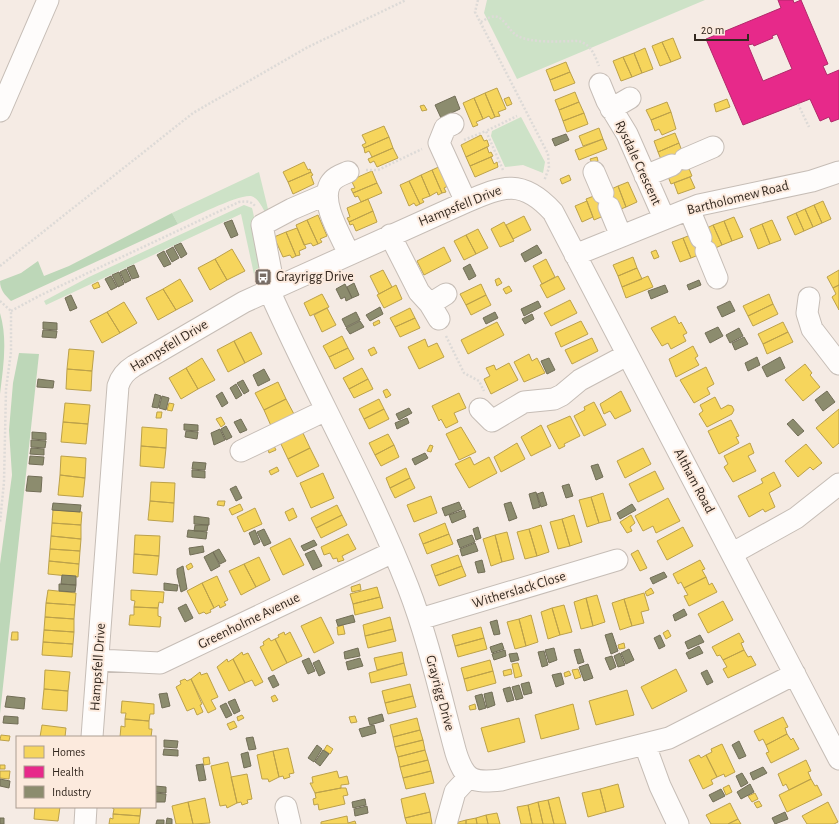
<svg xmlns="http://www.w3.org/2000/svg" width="839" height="824" font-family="'Alegreya Sans',sans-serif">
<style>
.green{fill:#cde2c7}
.forest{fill:#bdd7b8}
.homes{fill:#f6d55c;stroke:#bca14a}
.health{fill:#e7298a;stroke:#b1296a;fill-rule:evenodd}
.industry{fill:#8c8c6e;stroke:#726e57}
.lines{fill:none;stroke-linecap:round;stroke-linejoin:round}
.minor-casing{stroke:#c6bdb6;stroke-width:23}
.path{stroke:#dddad7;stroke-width:2.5;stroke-dasharray:2 2;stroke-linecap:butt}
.minor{stroke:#fefcfb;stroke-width:21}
.labels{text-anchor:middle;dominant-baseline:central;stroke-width:4;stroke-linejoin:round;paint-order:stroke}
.street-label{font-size:14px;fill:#342920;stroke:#fceadd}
.poi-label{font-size:14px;fill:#342920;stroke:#fceadd;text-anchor:start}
</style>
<rect width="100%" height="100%" fill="#f5ebe4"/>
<path class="green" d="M487,0H705L517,79L484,13Z
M521,117L545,162L543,173L523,165L505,167L491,136L492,131Z
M259,172L268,209L305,192L268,218C264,211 259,198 251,196C239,194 191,218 178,224L172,213Z
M244,205L252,208L253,212L265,275L255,279L241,214L46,305L44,301L89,277Z"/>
<path class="forest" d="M172,213L178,224L11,301C5,295 0,290 0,281L21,273L38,261L44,276L69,266Z
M0,313C8,340 3,368 0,394Z
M19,353L39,354L0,714V564L12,475L9,430L13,383Z"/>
<path class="homes" d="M673,38L681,58L671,62L662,42Z
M662,42L671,62L660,66L652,46Z
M645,48L653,69L642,73L634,53Z
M634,53L642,73L632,77L623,57Z
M623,57L632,77L621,81L613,61Z
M566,62L570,72L550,80L546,70Z
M570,72L575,83L554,91L550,80Z
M497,88L506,109L498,112L500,116L495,117L485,93Z
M575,92L579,102L559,110L555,100Z
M485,93L495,117L491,119L489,116L483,119L474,98Z
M509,97L512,104L507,106L504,99Z
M474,98L483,119L476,122L478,125L473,127L463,103Z
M727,99L730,107L716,112L714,104Z
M579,102L584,113L563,121L559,110Z
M667,102L671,112L651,120L646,110Z
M424,105L427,110L422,111L420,106Z
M671,112L676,129L662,135L659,129L655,131L651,120Z
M584,113L588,124L567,132L563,121Z
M384,126L389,137L364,148L362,145L366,143L362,135Z
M599,128L603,139L583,146L579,136Z
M675,133L679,143L658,152L654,141Z
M481,135L484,141L487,140L489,146L466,157L461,145Z
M389,137L393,148L372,157L369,151L365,153L364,148Z
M603,139L607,149L579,160L575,150Z
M679,143L683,154L662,162L658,152Z
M487,147L489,153L491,152L493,156L470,166L466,157Z
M393,148L398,158L377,167L374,161L370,163L368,159Z
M683,154L692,176L671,184L667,174Z
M491,157L494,164L497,162L498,167L475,177L470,166Z
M597,157L598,161L592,163L590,159Z
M304,162L308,170L310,169L311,172L288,182L283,172Z
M443,165L452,184L444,188L446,192L442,193L432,170Z
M432,170L442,193L438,195L437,192L430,196L421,175Z
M372,171L377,183L353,193L351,189L355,188L351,180Z
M311,172L313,175L311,176L314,184L293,194L288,182Z
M421,175L430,196L422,199L424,202L420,204L409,181Z
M569,175L571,180L562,184L560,179Z
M690,177L695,188L678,194L674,183Z
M409,181L420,204L416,206L414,203L409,206L400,185Z
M628,182L637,202L626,207L618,186Z
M377,183L382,193L361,202L358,196L355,197L353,193Z
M618,186L626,207L616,211L607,191Z
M607,191L606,215L594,220L586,199Z
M368,199L373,211L349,222L347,218L350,217L347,208Z
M587,201L593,217L582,222L575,206Z
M823,201L831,219L822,223L814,205Z
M814,205L822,223L813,227L805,209Z
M805,209L813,227L804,231L796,213Z
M373,211L377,222L356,231L353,224L350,225L349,222Z
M796,213L804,231L795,235L787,217Z
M318,215L327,236L320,239L322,242L318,244L307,220Z
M524,216L531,230L513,239L506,225Z
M734,217L743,237L732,241L724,221Z
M307,220L318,244L313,246L311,243L304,245L296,225Z
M772,220L781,240L770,244L762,224Z
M724,221L732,241L722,245L713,225Z
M504,222L514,241L500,247L491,229Z
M762,224L770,244L758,249L750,229Z
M713,225L722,245L711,250L703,230Z
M297,228L306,248L299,251L300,255L296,256L286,232Z
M478,229L488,248L476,254L466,235Z
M286,232L296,256L292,258L290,255L283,257L274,237Z
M693,234L711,250L691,258L683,238Z
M466,235L476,254L464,260L454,241Z
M683,238L691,258L680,262L672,242Z
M444,247L451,261L424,275L417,261Z
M232,249L245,271L227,280L215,259Z
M656,250L659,257L654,259L651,252Z
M633,257L637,268L618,276L613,265Z
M215,259L227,280L210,290L198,268Z
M546,259L555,277L542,284L533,266Z
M637,268L642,279L622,287L618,276Z
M383,270L392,287L379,294L370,276Z
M839,270V285L833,288L827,277Z
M558,276L565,289L547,298L540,285Z
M648,276L653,287L626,298L622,287Z
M499,278L502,283L497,286L495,280Z
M180,279L193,301L176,310L163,289Z
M98,282L100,287L94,289L92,285Z
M481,284L486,295L466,305L460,294Z
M396,285L402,299L384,308L377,295Z
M839,285V310L832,297L836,294L833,288Z
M509,286L512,291L506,294L503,289Z
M163,289L176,310L158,320L146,298Z
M322,294L329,307L310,316L304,303Z
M769,294L773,304L748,316L743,306Z
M486,295L491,305L471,315L466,305Z
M570,300L577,313L551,326L544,313Z
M124,302L137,323L120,333L107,312Z
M773,304L778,314L753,326L748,316Z
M327,308L336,325L322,332L314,315Z
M410,308L415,318L395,327L390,318Z
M107,312L120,333L102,343L90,321Z
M675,316L679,324L681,322L687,333L683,335L686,341L671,349L668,343L662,346L651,328Z
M415,318L420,328L400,337L395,327Z
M379,320L380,323L374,326L373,323Z
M581,321L588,334L561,347L555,333Z
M497,322L504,335L468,354L461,340Z
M783,322L788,332L763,344L758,334Z
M251,332L262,354L245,363L234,341Z
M788,332L793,342L767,354L763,344Z
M342,336L348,348L329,357L323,346Z
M592,338L598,351L572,364L565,350Z
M425,339L428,347L437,343L444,357L419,369L408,347Z
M234,341L245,363L228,372L217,350Z
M693,346L698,356L695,358L699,365L676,377L669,359Z
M374,347L377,353L371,356L368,350Z
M348,348L354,359L335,369L329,357Z
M69,349L94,351L92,371L67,369Z
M529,354L532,361L537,358L545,373L524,382L514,362Z
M202,358L215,380L198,389L186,368Z
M509,363L518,380L491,394L484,379L490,376L486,368L494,365L496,370Z
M805,364L812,373L810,375L820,387L803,401L785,380Z
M706,367L714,384L707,388L710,394L694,403L680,380Z
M186,368L198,389L181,399L169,378Z
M362,368L368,379L349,389L343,378Z
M67,369L92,371L91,391L66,389Z
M368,379L373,389L354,398L349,389Z
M278,382L286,399L264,410L255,393Z
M387,389L391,395L386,398L383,391Z
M621,391L631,411L615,419L610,411L604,414L600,404Z
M459,393L466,408L454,413L458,422L446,428L441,419L439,421L432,406Z
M715,397L721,409L728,405L732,406L734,410L732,414L707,427L699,414L703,411L700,405Z
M286,399L295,416L272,428L264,410Z
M379,399L384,409L364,419L359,409Z
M594,402L606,425L584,436L574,416L585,410L584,407Z
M65,403L90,405L88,424L63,422Z
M169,403L174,404L172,411L167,410Z
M384,409L389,419L369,429L364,419Z
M839,409V443L833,448L816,428Z
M157,412H162L161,418H156Z
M570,416L580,436L564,444L565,446L559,449L547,426Z
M221,417L225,424L221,427L216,419Z
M731,420L739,436L736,437L739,443L719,454L708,431Z
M63,422L88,424L86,444L61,442Z
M541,425L551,446L531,456L521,437Z
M142,427L167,429L166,448L141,446Z
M461,427L476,452L459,460L446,434Z
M302,431L310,448L288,459L280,442Z
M388,434L394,445L375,455L369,443Z
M517,443L525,459L501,472L494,457Z
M750,443L754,453L748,456L756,471L733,482L724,467L728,464L724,456Z
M806,444L822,463L813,470L810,467L798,477L785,461Z
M394,445L399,457L381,466L375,455Z
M430,445L433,446L431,452L427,451Z
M141,446L166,448L164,468L140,466Z
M274,446L276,450L269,453L268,449Z
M310,448L319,466L297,477L288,459Z
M643,448L651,464L625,478L617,461Z
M61,456L86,458L85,478L60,475Z
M470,457L474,465L489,457L497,473L469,488L455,464Z
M277,467L279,471L271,475L269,471Z
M406,468L410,478L390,488L386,478Z
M655,471L664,489L638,502L629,484Z
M774,472L781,486L769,493L775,507L765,512L763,509L749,517L738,496L763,483L761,479Z
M323,473L334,498L311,508L300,483Z
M60,475L85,478L83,497L58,495Z
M410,478L415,488L395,498L390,488Z
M151,482L175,483L174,503L150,501Z
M603,493L611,520L599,523L591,497Z
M431,496L437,513L414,522L407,505Z
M591,497L599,523L587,527L579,500Z
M668,498L680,521L656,533L653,526L643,531L635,516Z
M150,501L174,503L173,522L148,520Z
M218,501H225L224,506L217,505Z
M240,504L243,510L232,515L229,509Z
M337,505L342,515L316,528L311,518Z
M255,508L262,524L244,532L237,517Z
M293,508L297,517L289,521L285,512Z
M53,510L82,512L81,525L52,523Z
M342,515L347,525L321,538L316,528Z
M574,515L582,542L570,546L562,519Z
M631,515L635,523L630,527L632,531L627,533L620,522Z
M562,519L570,546L558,549L550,522Z
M52,523L81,525V539L51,536Z
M445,523L449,534L423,544L419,534Z
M541,525L549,552L537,556L529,529Z
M683,527L693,546L667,560L657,541Z
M529,529L537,556L525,559L517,532Z
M507,532L514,559L502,562L495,535Z
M348,534L356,549L342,556L344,560L338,562L337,558L333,559L330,553L324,555L321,547Z
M449,534L453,544L427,554L423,544Z
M135,535L160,536L159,556L134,554Z
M495,535L502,562L491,566L483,539Z
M51,536L81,539L80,551L50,549Z
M290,538L304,565L283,575L270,548Z
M50,549L80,551L79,564L49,561Z
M638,550L647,568L640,571L631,554Z
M134,554L159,556L157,575L133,573Z
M458,555L462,566L435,576L431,565Z
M259,557L270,580L256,587L244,564Z
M700,560L705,569L702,570L706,577L684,588L681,582L678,584L673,574Z
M49,561L79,564L78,577L48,574Z
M191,563L193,567L188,570L186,566Z
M244,564L256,587L241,595L229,571Z
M462,566L466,576L439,586L435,576Z
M217,576L228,600L224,602L226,605L220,608L219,605L214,608L202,583Z
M706,577L709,585L712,583L717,592L689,606L684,596L688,595L684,588Z
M202,583L214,608L210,610L211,612L206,614L204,612L199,614L187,591Z
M360,584L361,590L352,592L351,587Z
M377,587L380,597L353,604L350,594Z
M651,588L654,593L647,596L645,592Z
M48,590L76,593L75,605L46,603Z
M131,590L164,592L163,603L159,602L158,608L134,607L135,601L131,600Z
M644,593L649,610L641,612L644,623L632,626L624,599Z
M597,595L605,622L593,626L586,598Z
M380,597L383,608L355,615L353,604Z
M586,598L593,626L581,629L574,602Z
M624,599L632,626L620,630L612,603Z
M723,601L733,620L708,633L698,614Z
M46,603L75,605L74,619L45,617Z
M564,605L572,632L560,635L552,608Z
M134,607L158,608V616L161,617L160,627L129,625L130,615H134Z
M552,608L560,635L548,639L541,612Z
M531,615L538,642L526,646L519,619Z
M45,617L74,619V632L44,630Z
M321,617L334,643L314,653L301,626Z
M390,617L393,629L365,636L363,625Z
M519,619L526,646L515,649L507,622Z
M343,625L345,634L338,635L337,627Z
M481,627L484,638L455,646L452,635Z
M393,629L396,641L368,648L365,636Z
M44,630L74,632L73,644L43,642Z
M668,630L671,636L666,639L663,633Z
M12,632H18V640H11Z
M284,632L285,635L290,632L302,656L287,663L275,639L279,637L278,635Z
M739,633L744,642L741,643L744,650L723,660L720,655L717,656L712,647Z
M269,638L271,641L275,639L287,663L272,671L260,647L264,645L263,642Z
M484,638L487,649L458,657L455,646Z
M43,642L73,644L72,657L42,655Z
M624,643L625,648L619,649L618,645Z
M744,650L748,657L751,656L756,665L728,678L723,669L727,667L723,660Z
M242,652L243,655L248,653L263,682L255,686L252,680L245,683L233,659Z
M402,652L404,663L377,670L374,658Z
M227,659L228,662L233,659L245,683L229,691L217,667Z
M490,660L493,671L464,679L461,668Z
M404,663L407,675L371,683L369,673Z
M518,663L522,676L515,678L512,664Z
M511,669L512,674L504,676L503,671Z
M578,669L581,677L575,679L572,670Z
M676,669L687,691L652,709L641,687Z
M45,670L70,672L68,691L44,689Z
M493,671L496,683L467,691L464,679Z
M569,671L571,675L565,677L564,673Z
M200,672L201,675L207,673L218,697L211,700L216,709L208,713L191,679Z
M185,679L187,681L191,679L202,704L200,705L203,712L197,715L194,708L187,711L176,687L181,684L180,681Z
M410,684L413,696L385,703L382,691Z
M44,689L68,691L67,711L42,709Z
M627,690L634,715L596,725L589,701Z
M275,695L278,700L273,702L271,697Z
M413,696L416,707L388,714L385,703Z
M122,701L154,704V714H150L149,721L125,719L126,713H121Z
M475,704L476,709L470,710L469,706Z
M573,704L579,729L541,739L535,715Z
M242,715L244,718L238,721L237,717Z
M355,716L357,722L351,723L349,717Z
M783,717L788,727L785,728L787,734L766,745L763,739L759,741L754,731Z
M417,718L420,730L393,737L390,725Z
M519,718L525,742L488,752L481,728Z
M125,719L149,721V729H152L151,737H120L121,726L125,727Z
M234,721L237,727L230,730L227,724Z
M42,725L66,728L65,737H40Z
M420,730L423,740L395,747L393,737Z
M787,734L791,740L793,738L799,749L771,763L766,753L769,752L766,745Z
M1,735L10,736L9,741L0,740Z
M423,740L425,750L398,757L395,747Z
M722,744L735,772L725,777L724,774L717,777L706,755L712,752L711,749Z
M327,745L333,749L330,754L324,750Z
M288,748L294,773L289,774L290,777L284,779L283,776L279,777L273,751Z
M425,750L428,760L400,767L398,757Z
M273,751L279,777L269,782L268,779H262L257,755Z
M699,755L701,758L706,755L717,777L711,780L713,784L703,789L689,760Z
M209,757L210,764L204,765L203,758Z
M428,760L431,771L403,778L400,767Z
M806,760L811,771L808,772L811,779L789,790L786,784L783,786L778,774Z
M228,762L237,803L227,808L226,805L220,806L211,766Z
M0,765H5V769H0Z
M0,771H10L9,779L0,778Z
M337,771L339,778L347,776L349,784L341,785V788L315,793L310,783H313L312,777Z
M431,771L434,783L406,789L403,778Z
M247,774L252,799L247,800L248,803L242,805L241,802L237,803L231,777Z
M811,779L815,786L817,785L822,795L787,812L779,795Z
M618,784L624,807L606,812L600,789Z
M729,785L732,792L726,795L723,788Z
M341,788H346L348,795L343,796L345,804L319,810L318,804L314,805L313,799L316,798L315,793Z
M600,789L606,812L588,817L582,793Z
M425,793L430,812L405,818L401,799Z
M755,793L758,799L752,802L748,796Z
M559,797L566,824H554L548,800Z
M205,798L210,823L193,824L188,802Z
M548,800L554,824H543L538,802Z
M759,801L762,806L757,808L754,803Z
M188,802L193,824H176L172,806Z
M538,802L543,824H532L528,805Z
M828,802L838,822L834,824H807L802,816Z
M730,803L738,819L728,824H711L706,815Z
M528,805L532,824H521L517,807Z
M35,807H60L58,821L34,819Z
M111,807H141L140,816L113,814L114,809Z
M430,812L432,824H407L405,818Z
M497,813L500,824H488L486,815Z
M113,814L140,816L139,824H109L110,818L113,819Z
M486,815L488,824H477L476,818Z
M347,816L348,823L355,821L356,824H321V822Z
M476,818L477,824H466V820Z
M738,819L741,824H728Z
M466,820V824H455V823Z"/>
<path class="health" d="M778,0H793L794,3L801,0L828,64L823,66L827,75L839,70V119L831,122L829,117L820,121L810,99L743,125L706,39L781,8ZM777,34L792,69L763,81L748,45L753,44L754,46L773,38L772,36Z"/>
<path class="industry" d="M455,96L460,109L441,118L435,105Z
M566,134L569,140L555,146L552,139Z
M232,220L238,235L231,238L224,223Z
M181,243L187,254L181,258L174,246Z
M537,245L542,253L525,262L521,254Z
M173,247L179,258L172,262L166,251Z
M164,251L171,264L164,267L157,255Z
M470,264L476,276L469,280L463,268Z
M134,265L139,277L132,279L127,268Z
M126,269L131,280L125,283L120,272Z
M119,272L124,284L118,287L112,275Z
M111,276L117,287L111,290L105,279Z
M699,280L701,285L689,290L687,285Z
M354,283L359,295L352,298L347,287Z
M345,284L352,298L346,301L345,297L341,299L336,289Z
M665,285L668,292L651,299L648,291Z
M71,295L77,308L70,311L65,298Z
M538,301L541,307L524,316L521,309Z
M730,301L735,311L722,317L717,307Z
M380,307L383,314L370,321L366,315Z
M356,312L360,320L346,327L342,319Z
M495,312L498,318L486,324L483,318Z
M532,314L534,319L525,324L522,319Z
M360,321L364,327L350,334L346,328Z
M43,322L57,323V330L43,329Z
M718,327L723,336L710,343L705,333Z
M739,328L743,336L730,343L726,335Z
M43,330L57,331L56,338L42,337Z
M744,337L748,344L735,350L732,343Z
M757,357L760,365L748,371L745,363Z
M780,357L785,368L767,377L762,367Z
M549,358L555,370L547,374L541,361Z
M264,369L270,380L258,386L253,375Z
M38,379L54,381L53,388L37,387Z
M243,380L249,391L244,394L237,383Z
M236,384L242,395L236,399L230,388Z
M827,391L835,402L823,411L815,400Z
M222,392L228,403L222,407L216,396Z
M155,394L161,396L158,408L152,407Z
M162,396L169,398L166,410L159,408Z
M409,408L412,413L399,420L396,414Z
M407,418L409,423L397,429L395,423Z
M241,419L247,430L240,433L234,422Z
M793,419L804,431L798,436L787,424Z
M184,424L198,425V431L184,430Z
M226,426L232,437L226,440L221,429Z
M220,429L225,440L214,445L211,433Z
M186,431L198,432L197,439L185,437Z
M32,432L46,433V440L32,439Z
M31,440L46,441L45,448L31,447Z
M31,448L44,449V455L30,454Z
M425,453L428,458L415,465L412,459Z
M30,456L44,457L43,465L29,464Z
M193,462L206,463L205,470L192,469Z
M598,464L603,477L596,480L591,466Z
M192,470L205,471V478L192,477Z
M28,476L42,477L41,492L26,491Z
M569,484L573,496L566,498L562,486Z
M236,486L242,498L236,501L230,489Z
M536,492L540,507L533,509L529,494Z
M543,492L547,505L541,507L537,494Z
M459,502L462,509L445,516L442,508Z
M511,502L517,518L509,521L504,504Z
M53,503L81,505L80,512L52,510Z
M632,504L636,510L620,519L617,513Z
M464,510L466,517L452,523L449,515Z
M194,516L209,518V525L194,524Z
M195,525H208L207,531H194Z
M478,527L481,538L476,540L473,529Z
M264,529L271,543L264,546L257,532Z
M188,530L207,532L206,539L187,537Z
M255,530L260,542L254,545L249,533Z
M472,535L475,542L460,548L457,540Z
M314,540L317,545L304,551L301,546Z
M475,543L478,551L462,556L460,549Z
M203,546L204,552L190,555L189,548Z
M219,549L226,561L220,564L213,552Z
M314,550L322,566L313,570L305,554Z
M213,552L220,566L211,571L204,557Z
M482,560L485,572L478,573L475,562Z
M183,566L187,589L181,592L177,574V569Z
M664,572L667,577L653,584L650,578Z
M62,575L76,576V585L61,584Z
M164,583L178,585L177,591L164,590Z
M59,584L76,585L75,592L59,591Z
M186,604L193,618L185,622L178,608Z
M684,609L687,615L675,621L673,615Z
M353,615L355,622L338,626L336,620Z
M497,620L500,634L494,635L490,622Z
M612,633L618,651L611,654L605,635Z
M660,635L665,646L659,649L654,638Z
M700,635L704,642L688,649L685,642Z
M502,643L504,649L492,653L490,647Z
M699,646L703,653L689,659L686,653Z
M358,648L360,656L345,659L344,652Z
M554,648L557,660L549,663L545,650Z
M580,649L584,662L578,664L574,650Z
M629,649L634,660L626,664L621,653Z
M505,650L506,656L494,660L492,654Z
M544,651L548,665L542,667L538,652Z
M517,653L519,660L511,662L509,654Z
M620,653L625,665L618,667L614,656Z
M612,656L616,667L610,670L605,658Z
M309,658L315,671L308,674L302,661Z
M360,658L363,666L348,670L346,662Z
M319,660L325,673L319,676L313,663Z
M588,664L593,678L584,681L579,667Z
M707,670L713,682L707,685L701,673Z
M561,673L564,684L556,687L552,675Z
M274,675L279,685L273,688L268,678Z
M529,682L532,693L524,695L521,684Z
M519,685L523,698L516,700L512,687Z
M510,687L514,700L507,702L503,689Z
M492,692L495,705L487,708L484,694Z
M167,693L170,706L162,708L159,694Z
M482,694L486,708L479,710L475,696Z
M7,696L25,698L24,709L5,707Z
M235,699L240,711L234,714L228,702Z
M226,703L232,715L226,718L220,706Z
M382,714L384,721L370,725L368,718Z
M4,716L18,717V724L3,723Z
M374,725L376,733L362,737L359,729Z
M253,737L256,749L249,750L246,738Z
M164,740L178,741L177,748L164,747Z
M739,741L746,756L739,759L732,745Z
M317,745L322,749L314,762L308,758Z
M164,749L178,750V756L163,755Z
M323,750L329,754L320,766L315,762Z
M248,752L251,766L244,768L241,754Z
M203,764L206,780L199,781L196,765Z
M763,767L767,773L753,780L750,773Z
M742,773L748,783L741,787L736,776Z
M0,779L10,781L9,788L0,786Z
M750,784L754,792L741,799L737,792Z
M155,786L166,787V793L155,792Z
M721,789L725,796L713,802L709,795Z
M155,793L166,794L165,802H155Z
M365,799L366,805L353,808L352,802Z
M367,806L368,813L355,816L354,809Z
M785,812L788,819L775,824L772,818Z
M0,818H4V824H0Z
M167,818L172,819V824H166Z
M157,820H164V824H156Z"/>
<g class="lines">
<g class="minor-casing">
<path id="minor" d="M600,84L607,101L627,134L664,218
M611,109L630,98
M0,111L48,0
M453,124L445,128L439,143L466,202
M685,159L713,147
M348,172C341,175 334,177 330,184C320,203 341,236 349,254
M594,172L603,193
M645,176L672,165
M609,207L621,236
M689,209L701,238
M390,235L419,292L430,304L439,319
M706,251L717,278
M575,255L699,205L812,181L839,172
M269,290C313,390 368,485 408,587C429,641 441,698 456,753C465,781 473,783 501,780L669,738L795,674
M269,290L271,272L262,225L292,209L327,194
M809,298L807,313L812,329L839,364
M430,304L446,294
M480,409L492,421L524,402L554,399L562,395L580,380L627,355
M241,451L326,410
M733,553L796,518L839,484
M420,619L617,560
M98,660L160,663L393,552
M92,737L118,386C121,376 126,371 134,366L244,302L466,202C503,186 522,178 553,212L839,759
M645,745L660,786L678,824
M286,807L290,824
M85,824L86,807
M446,824L455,792L468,778"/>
</g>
<path class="path" d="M478,0L475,12L548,154L549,168L544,181
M481,22C486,19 492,15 498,17C505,20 509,30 516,35C530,44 561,41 578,41C591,44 594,54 599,66
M798,104L809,127
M464,140L486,131
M366,170H378L422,149
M503,170L486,131L517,116
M0,266L193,113L308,47L406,0
M0,301L11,311V352L6,389L4,482L0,522
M11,311L41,295L239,202C247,201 251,201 256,207
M446,336L464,373L479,381L484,391"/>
<use href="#minor" class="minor"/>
</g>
<defs>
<g id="bus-square" transform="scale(0.9)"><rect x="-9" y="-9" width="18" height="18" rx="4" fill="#786d65" stroke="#fceadd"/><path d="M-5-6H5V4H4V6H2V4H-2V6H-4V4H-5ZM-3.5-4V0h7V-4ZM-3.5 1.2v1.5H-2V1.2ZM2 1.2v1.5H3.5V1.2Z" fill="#fff"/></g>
</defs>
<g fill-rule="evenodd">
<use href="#bus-square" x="263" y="277"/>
</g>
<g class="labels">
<g class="street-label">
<text transform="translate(638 163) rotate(65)">Rysdale Crescent</text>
<text transform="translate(738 198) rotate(-14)">Bartholomew Road</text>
<text transform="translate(460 206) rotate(-22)">Hampsfell Drive</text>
<text transform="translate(169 346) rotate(-31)">Hampsfell Drive</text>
<text transform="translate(694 481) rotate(62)">Altham Road</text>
<text transform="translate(519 590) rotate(-17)">Witherslack Close</text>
<text transform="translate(249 621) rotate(-26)">Greenholme Avenue</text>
<text transform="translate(98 667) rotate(-86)">Hampsfell Drive</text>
<text transform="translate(440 693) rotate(75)">Grayrigg Drive</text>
</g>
<g class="poi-label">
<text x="276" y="277">Grayrigg Drive</text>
</g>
</g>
<rect x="16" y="736" width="140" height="72" fill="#fceadd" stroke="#ac9d91"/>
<rect x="24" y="746" width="20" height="12" fill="#f6d55c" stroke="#ac9d91"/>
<text x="52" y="756" font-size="12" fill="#342920">Homes</text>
<rect x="24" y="766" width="20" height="12" fill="#e7298a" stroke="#ac9d91"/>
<text x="52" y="776" font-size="12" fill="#342920">Health</text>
<rect x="24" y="786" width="20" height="12" fill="#8c8c6e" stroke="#ac9d91"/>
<text x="52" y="796" font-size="12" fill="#342920">Industry</text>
<path d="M695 34v6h53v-6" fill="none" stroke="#342920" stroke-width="2"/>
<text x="701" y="34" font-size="12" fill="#342920" stroke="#fceadd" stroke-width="3" paint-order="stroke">20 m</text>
</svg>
